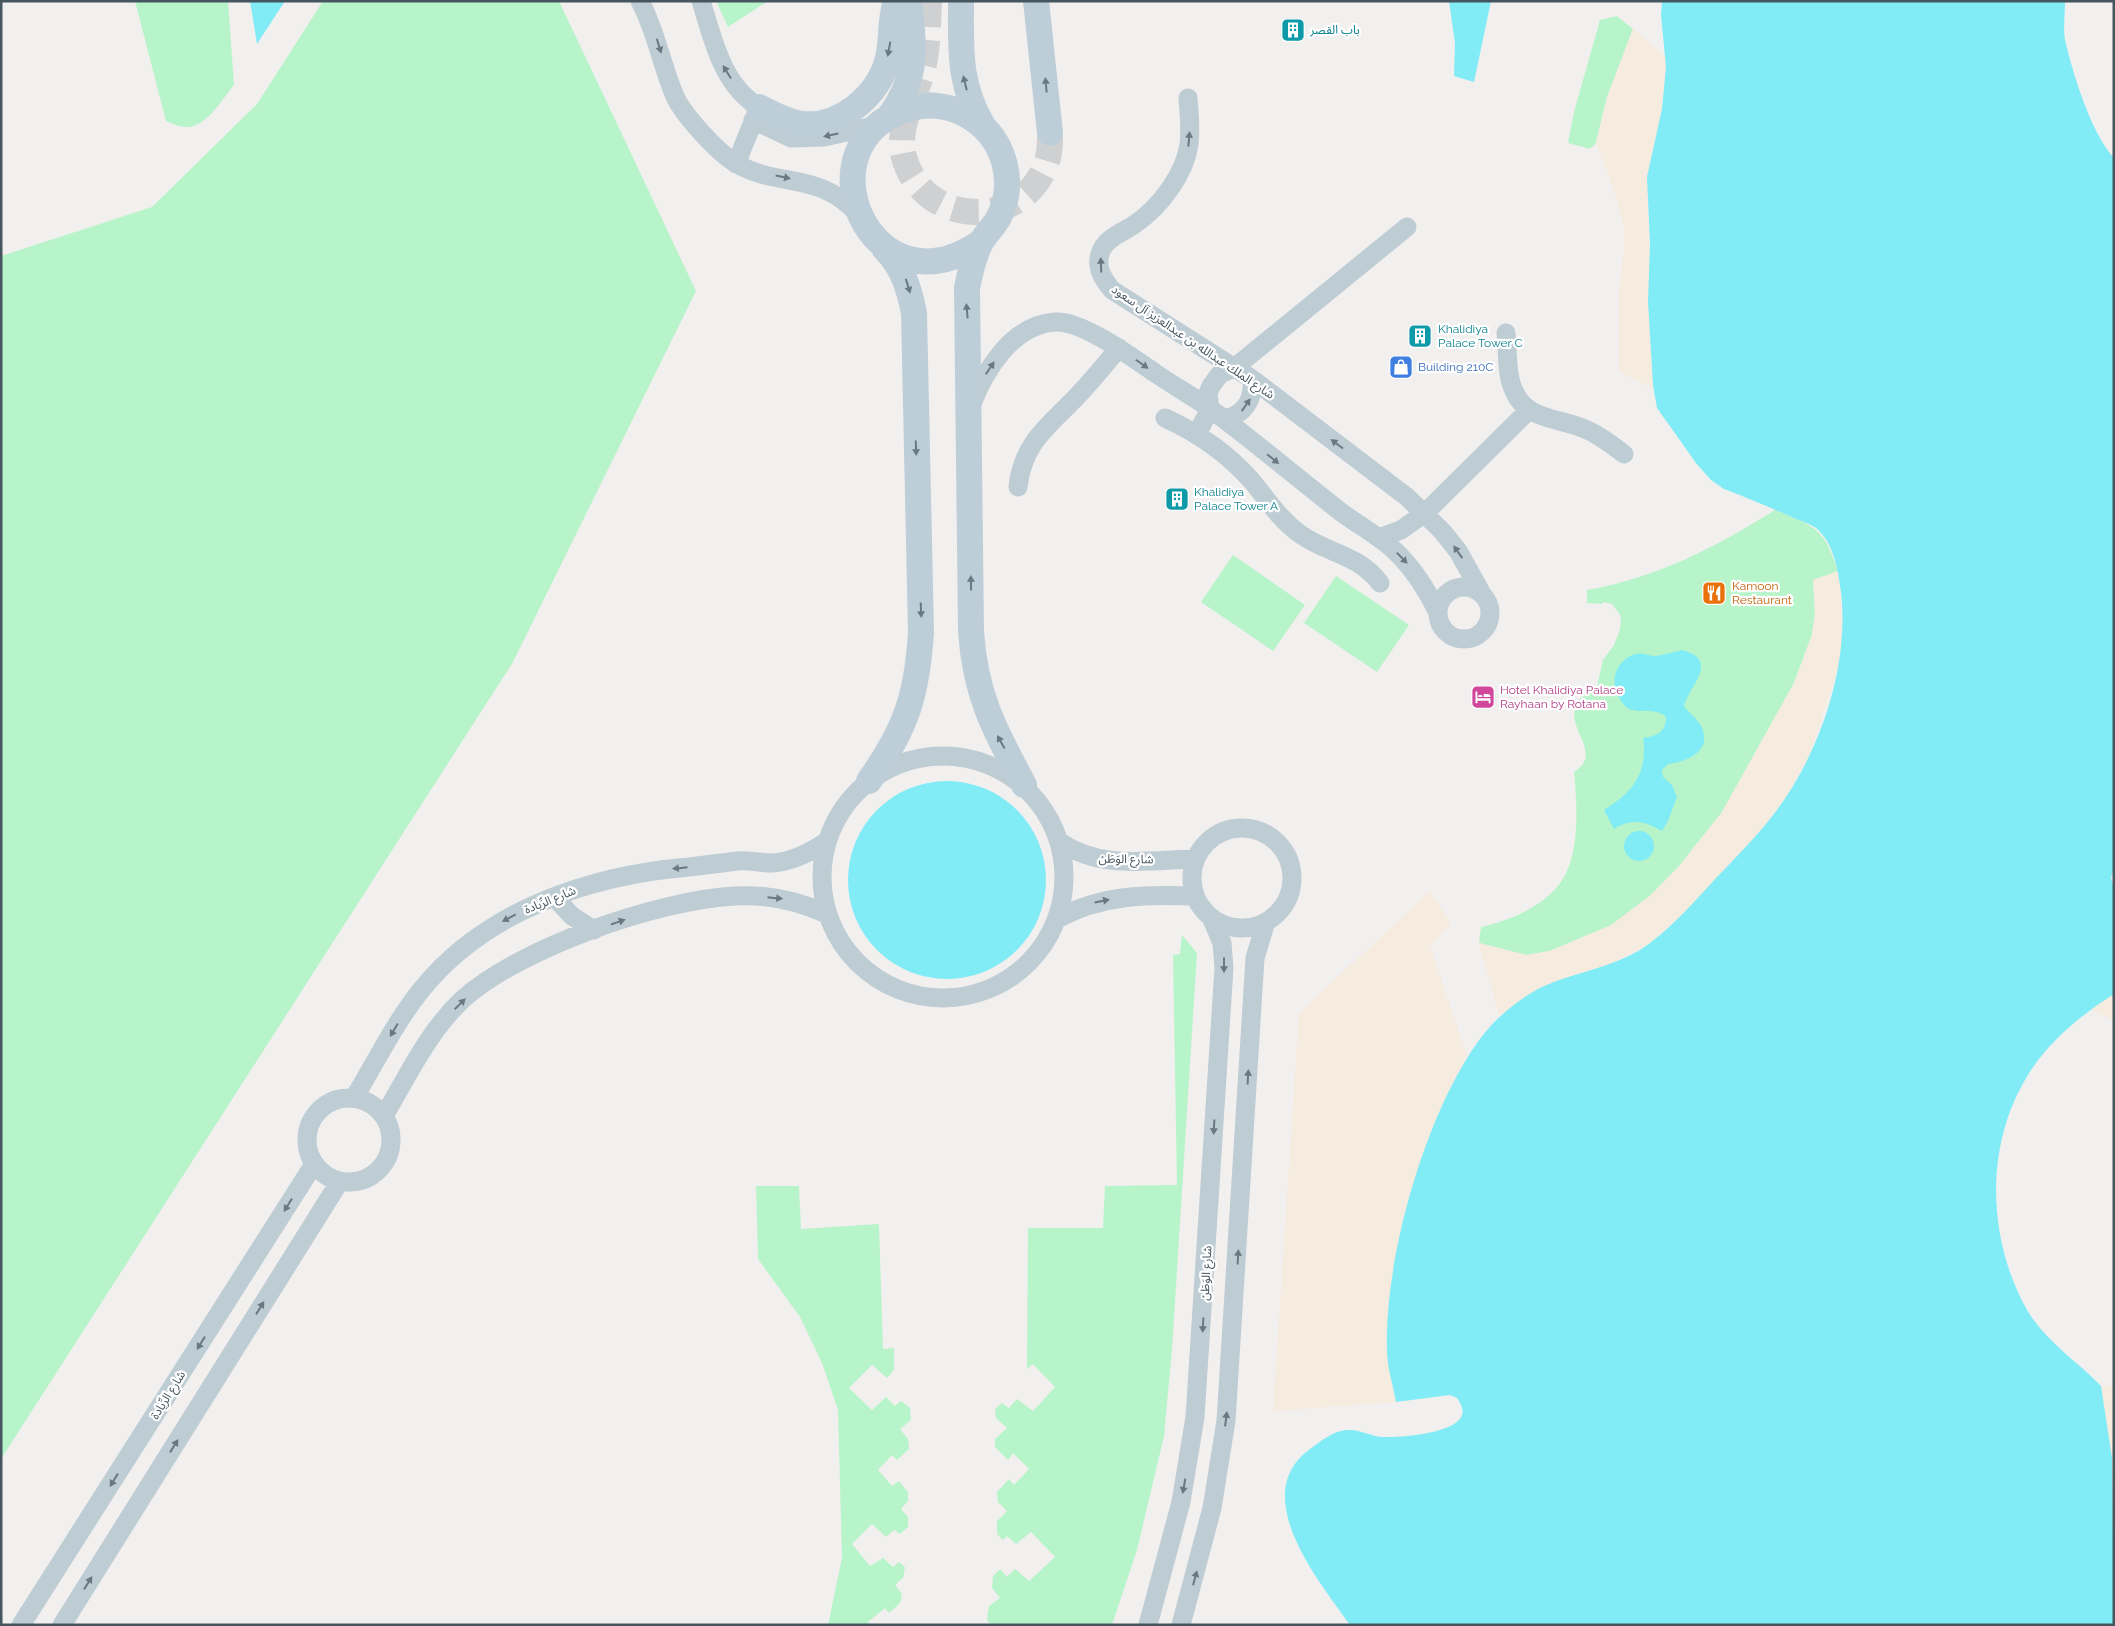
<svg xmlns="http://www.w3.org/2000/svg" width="2115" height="1626" font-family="Raleway,'Noto Sans Arabic',sans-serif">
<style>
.green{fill:#b8f4c9}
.sand{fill:#f5ebde}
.water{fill:#81ecf6}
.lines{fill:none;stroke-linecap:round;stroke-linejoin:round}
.secondary-tunnel{stroke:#cfd0d2;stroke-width:26;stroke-dasharray:26 13;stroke-linecap:butt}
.street{stroke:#beccd3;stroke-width:19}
.secondary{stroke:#beced8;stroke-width:26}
.oneway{fill:#697982}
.oneway2{fill:#697a83}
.labels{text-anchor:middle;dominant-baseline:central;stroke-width:4.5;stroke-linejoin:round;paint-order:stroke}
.culture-label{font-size:12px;fill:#0d838f;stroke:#fff;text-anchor:start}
.street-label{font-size:12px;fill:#45565f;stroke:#fff}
.shop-label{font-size:12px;fill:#366cbe;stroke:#fff;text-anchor:start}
.food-label{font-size:12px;fill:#c56008;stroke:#fff;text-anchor:start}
.hotel-label{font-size:12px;fill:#b23c85;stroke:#fff;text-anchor:start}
</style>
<rect width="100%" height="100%" fill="#f2efef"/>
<path class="green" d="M135,1H228L234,85C222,99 206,129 185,127C179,127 171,123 166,121Z
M323,1H559L696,291L513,662L1,1459V256L152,207L257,104Z
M716,1H768L728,27Z
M1617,16L1633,29L1607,97L1596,143L1590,149L1568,143L1574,112L1600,20Z
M1775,510C1815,527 1824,527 1838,571L1813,581L1815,612L1812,635L1794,683L1722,812L1680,865L1651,895L1612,925L1550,951L1526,955L1479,943L1481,927C1511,920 1547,906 1564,877C1580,850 1577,802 1574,772C1606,752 1561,727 1578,701C1582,695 1592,693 1597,687L1603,660L1614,645L1620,630L1621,616L1612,604L1603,602V604L1587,603V590C1659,577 1714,548 1775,510Z
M1233,555L1305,605L1273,651L1201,602Z
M1336,576L1409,625L1377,672L1304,623Z
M1182,935L1197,953L1172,1350L1164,1436L1137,1550L1112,1625H991L987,1620L989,1606L1000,1598L992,1588L993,1576L1000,1569L1007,1577L1015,1569L1029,1581L1055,1557L1031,1532L1016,1544L1007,1536L1003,1540L997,1534V1521L1007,1511L998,1502L997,1492L1009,1479L1014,1485L1029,1469L1013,1453L1008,1460L995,1447V1439L1007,1428L996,1418L995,1409L1002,1403L1009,1408L1017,1399L1033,1411L1055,1387L1033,1364L1027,1369L1028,1228H1103L1105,1186L1177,1185L1173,955L1180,954Z
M756,1186H799L801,1229L879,1224L883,1349L894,1348V1370L887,1378L872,1365L849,1388L872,1410L886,1397L895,1406L901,1401L910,1408L911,1420L900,1429L908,1439L909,1449L897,1460L892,1455L878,1470L892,1486L899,1481L908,1492V1501L901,1509L908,1517V1527L900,1534L894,1530L886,1537L872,1524L852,1544L870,1566L883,1558L893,1567L899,1562L905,1567L903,1578L895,1585L902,1594L900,1603L889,1613L885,1608L868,1622L870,1625H828L842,1558L838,1410L822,1363L800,1317L758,1259Z"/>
<path class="sand" d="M1633,29L1665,56L1666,67L1662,109L1647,177L1654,389L1619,371V290L1624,250V228L1613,187L1596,143L1607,97Z
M1838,571L1844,624L1840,662L1810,754L1786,798L1754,838L1688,909L1648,945L1612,963L1542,987L1499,1016L1479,943L1526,955L1550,951L1611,925L1651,895L1680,865L1722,812L1794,683L1812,635L1815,612L1813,580Z
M1430,891L1451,924L1430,946L1467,1056L1449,1090L1422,1158L1387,1351L1396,1402L1273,1411L1299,1013Z
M2114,994V1020L2090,1009Z
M2101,1386L2114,1387V1518L2107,1429Z"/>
<path class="water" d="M250,1H285L257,44Z
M1449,1H1491L1474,82L1454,76L1455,43Z
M1662,1H2065C2065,14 2063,28 2065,40C2073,74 2091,133 2114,158V870L2111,877L2114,891V994C2086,1012 2060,1032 2039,1059C1984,1131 1984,1233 2027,1310C2046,1342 2076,1360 2101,1386L2112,1458L2114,1625H1350C1319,1581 1247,1495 1310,1449C1321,1441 1333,1431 1347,1430C1360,1429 1372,1437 1384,1437C1400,1438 1457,1433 1462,1415C1464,1408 1460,1403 1457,1398L1450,1395L1396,1402C1393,1385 1387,1367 1387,1350C1384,1258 1427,1107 1483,1035C1498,1016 1520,998 1542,987C1577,971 1619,967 1650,943C1675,924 1696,900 1717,877C1741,852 1766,827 1786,797C1824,740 1849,661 1841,592C1838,570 1834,543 1816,528C1810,524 1801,521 1794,518C1771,508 1748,498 1724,489L1711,480L1696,463L1657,408L1653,385L1648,302L1650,244L1647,177L1662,109L1666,67L1661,15Z
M1682,650C1721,660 1689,686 1684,706C1689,713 1699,720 1702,728C1712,751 1687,762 1668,764L1662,770L1663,777L1672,785L1677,797L1668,821L1662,831C1645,821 1631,818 1614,829L1604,810C1633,792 1648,773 1643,738C1657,736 1666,732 1666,717C1656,707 1642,714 1629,709C1621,705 1617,694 1615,686C1612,673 1622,657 1636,654C1642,652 1649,656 1655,656C1664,655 1673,652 1682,650Z
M848 880a99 99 0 1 1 198 0a99 99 0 1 1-198 0Z
M1624 846a15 15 0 1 1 30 0a15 15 0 1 1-30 0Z"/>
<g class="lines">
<path class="secondary-tunnel" d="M929,1C928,24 928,47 923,69C915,99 896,126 904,157C922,225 1018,232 1045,167C1050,156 1050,145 1050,133"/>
<path class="street" d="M640,1C656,31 661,63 674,94C681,113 719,154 737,164C780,188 818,171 858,214
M701,1C713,39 722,85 759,107L736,164
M1188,98C1189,113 1191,128 1189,144C1185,174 1160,207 1135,224C1124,232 1109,236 1102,249C1094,265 1102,278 1112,290L1252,379L1407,497L1442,531L1458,551L1482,594
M753,120L791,138L824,137L879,125
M1506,333C1508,351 1506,374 1514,391C1526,420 1560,418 1585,429C1600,435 1612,445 1624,454
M971,406C985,370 1012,325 1055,322C1082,320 1133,358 1155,373C1174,386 1194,397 1212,410C1255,442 1295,476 1337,509C1356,524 1378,535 1395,551C1414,569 1427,590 1438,613
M1165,418C1198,433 1227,453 1251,480C1267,499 1279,519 1300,534C1328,554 1358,554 1380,583
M1224,419C1244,415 1254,400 1252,379
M1197,434L1210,409L1208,393L1211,386L1220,374L1234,368L1407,227
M1018,487C1023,440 1052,424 1081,392C1094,378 1106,363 1119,348
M1379,538L1401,530L1425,513L1529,410
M1438 613a26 26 0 1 1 52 0a26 26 0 1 1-52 0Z
M822 877a121 121 0 1 1 242 0a121 121 0 1 1-242 0Z
M1192 878a50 50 0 1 1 100 0a50 50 0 1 1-100 0Z
M1060,842C1101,870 1148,860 1195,859
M554,897L572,916L594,930
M1057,919C1100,895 1147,894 1195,896
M307 1140a42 42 0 1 1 84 0a42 42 0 1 1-84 0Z
M354,1098C376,1062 395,1022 422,989C486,910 591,875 689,867C705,865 722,863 738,861C749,860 760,863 772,863C792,862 811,852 827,841
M384,1116C407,1077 428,1032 462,1000C519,948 658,900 735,896C768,894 798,901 827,914
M21,1625L314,1164
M62,1625L340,1181
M1148,1625L1181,1502L1195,1417L1224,968L1222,943L1212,919
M1181,1625L1212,1508L1226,1421L1255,958L1266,922"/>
<path class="secondary" d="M961,1C961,48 958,84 983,126
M1036,1L1050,133
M759,107C772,114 787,122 802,124C840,128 877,96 887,62C893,42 889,21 896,1
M889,117C919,76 914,49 909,1
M981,242C871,319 796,143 908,109C930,102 954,106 973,119C1005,140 1016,183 999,217C994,227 985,234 980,244C973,258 970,273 967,288L971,631C975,695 995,731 1024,785
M869,781C906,729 917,696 921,632L914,313C909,288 903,267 884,248"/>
</g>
<defs><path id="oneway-solid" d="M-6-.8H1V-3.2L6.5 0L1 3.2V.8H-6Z" transform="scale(1.25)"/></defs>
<g class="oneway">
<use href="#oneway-solid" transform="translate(659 46) rotate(73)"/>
<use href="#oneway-solid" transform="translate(727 72) rotate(-122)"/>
<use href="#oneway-solid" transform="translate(831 135) rotate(168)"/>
<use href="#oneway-solid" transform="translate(1189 139) rotate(-85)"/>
<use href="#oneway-solid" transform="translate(783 177) rotate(12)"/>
<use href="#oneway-solid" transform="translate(1101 265) rotate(-92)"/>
<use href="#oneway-solid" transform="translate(1142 364) rotate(35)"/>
<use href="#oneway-solid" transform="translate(990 368) rotate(-56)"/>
<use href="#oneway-solid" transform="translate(1246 405) rotate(-55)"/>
<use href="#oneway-solid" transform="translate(1337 444) rotate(-143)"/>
<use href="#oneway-solid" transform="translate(1273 459) rotate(39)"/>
<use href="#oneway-solid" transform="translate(1458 552) rotate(-125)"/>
<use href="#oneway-solid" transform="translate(1402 558) rotate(46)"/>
<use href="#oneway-solid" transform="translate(680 868) rotate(174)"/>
<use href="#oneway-solid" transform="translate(775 898) rotate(6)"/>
<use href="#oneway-solid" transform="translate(1102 901) rotate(-11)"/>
<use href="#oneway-solid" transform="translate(509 918) rotate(152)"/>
<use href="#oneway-solid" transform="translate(618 922) rotate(-19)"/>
<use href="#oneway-solid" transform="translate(1224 965) rotate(90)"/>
<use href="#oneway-solid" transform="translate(460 1004) rotate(-45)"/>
<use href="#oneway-solid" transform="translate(394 1030) rotate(121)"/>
<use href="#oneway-solid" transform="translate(1248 1077) rotate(-87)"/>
<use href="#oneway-solid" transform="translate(1214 1127) rotate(93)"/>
<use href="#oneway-solid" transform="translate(288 1205) rotate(122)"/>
<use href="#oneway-solid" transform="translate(1238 1257) rotate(-87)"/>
<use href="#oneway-solid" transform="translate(260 1308) rotate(-58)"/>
<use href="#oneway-solid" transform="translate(1203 1325) rotate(93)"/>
<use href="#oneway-solid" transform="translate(201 1343) rotate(122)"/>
<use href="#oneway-solid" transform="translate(1226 1419) rotate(-83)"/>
<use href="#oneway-solid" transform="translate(174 1446) rotate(-58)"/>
<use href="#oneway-solid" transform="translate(114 1480) rotate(122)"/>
<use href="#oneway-solid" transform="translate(1184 1486) rotate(100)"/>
<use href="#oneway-solid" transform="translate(1195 1578) rotate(-75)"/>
<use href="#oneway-solid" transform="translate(88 1583) rotate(-58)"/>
</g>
<g class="oneway2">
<use href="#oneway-solid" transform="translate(889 49) rotate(100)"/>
<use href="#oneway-solid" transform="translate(965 83) rotate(-104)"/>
<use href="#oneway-solid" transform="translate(1046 85) rotate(-95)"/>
<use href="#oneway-solid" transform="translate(908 286) rotate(73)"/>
<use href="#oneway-solid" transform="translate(967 311) rotate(-95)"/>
<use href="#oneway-solid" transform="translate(916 448) rotate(88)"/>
<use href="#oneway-solid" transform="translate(971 583) rotate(-91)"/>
<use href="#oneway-solid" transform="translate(921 610) rotate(88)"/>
<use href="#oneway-solid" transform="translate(1001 742) rotate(-119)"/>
</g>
<defs>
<g id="building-square" transform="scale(1.25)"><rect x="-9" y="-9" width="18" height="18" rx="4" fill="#0f9aa8" stroke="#fff"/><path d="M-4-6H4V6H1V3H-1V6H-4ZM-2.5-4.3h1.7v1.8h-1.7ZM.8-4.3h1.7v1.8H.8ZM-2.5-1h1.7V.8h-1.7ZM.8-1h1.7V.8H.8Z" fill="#fff"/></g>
<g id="shop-square" transform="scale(1.25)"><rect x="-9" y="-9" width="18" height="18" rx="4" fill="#3f7fe0" stroke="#fff"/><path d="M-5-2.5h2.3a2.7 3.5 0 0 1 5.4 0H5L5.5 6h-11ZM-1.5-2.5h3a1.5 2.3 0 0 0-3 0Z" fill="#fff"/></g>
<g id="restaurant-square" transform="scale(1.25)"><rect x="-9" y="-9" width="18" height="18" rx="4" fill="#e8710a" stroke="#fff"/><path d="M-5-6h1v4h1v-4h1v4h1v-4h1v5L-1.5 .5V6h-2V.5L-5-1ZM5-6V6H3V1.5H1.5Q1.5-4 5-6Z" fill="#fff"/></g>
<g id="hotel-square" transform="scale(1.25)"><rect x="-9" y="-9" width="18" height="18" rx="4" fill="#d1479c" stroke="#fff"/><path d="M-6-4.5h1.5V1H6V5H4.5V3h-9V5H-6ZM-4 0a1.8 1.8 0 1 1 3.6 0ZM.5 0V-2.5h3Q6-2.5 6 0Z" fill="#fff"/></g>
</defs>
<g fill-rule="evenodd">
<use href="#building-square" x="1293" y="30"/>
<use href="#building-square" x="1420" y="336"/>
<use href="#shop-square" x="1401" y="367"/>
<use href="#building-square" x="1177" y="499"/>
<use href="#restaurant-square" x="1714" y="593"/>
<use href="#hotel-square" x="1483" y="697"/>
</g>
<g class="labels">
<g class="culture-label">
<text x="1310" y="30">باب القصر</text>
<text x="1438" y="329">Khalidiya<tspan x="1438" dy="14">Palace Tower C</tspan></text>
<text x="1194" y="492">Khalidiya<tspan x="1194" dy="14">Palace Tower A</tspan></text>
</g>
<g class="street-label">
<text transform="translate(1193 342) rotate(34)">شارع الملك عبدالله بن عبدالعزيز آل سعود</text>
<text transform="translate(1126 859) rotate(1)">شارع الوَطَن</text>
<text transform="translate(550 900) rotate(-22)">شارع الرِّيادة</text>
<text transform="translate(1206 1273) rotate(-87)">شارع الوَطَن</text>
<text transform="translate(168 1395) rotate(-58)">شارع الرِّيادة</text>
</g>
<g class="shop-label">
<text x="1418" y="367">Building 210C</text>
</g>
<g class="food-label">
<text x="1732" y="586">Kamoon<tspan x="1732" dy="14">Restaurant</tspan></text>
</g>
<g class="hotel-label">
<text x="1500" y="690">Hotel Khalidiya Palace<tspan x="1500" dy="14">Rayhaan by Rotana</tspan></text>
</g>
</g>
<rect width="2115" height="1626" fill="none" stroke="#45565f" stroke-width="5"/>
</svg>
